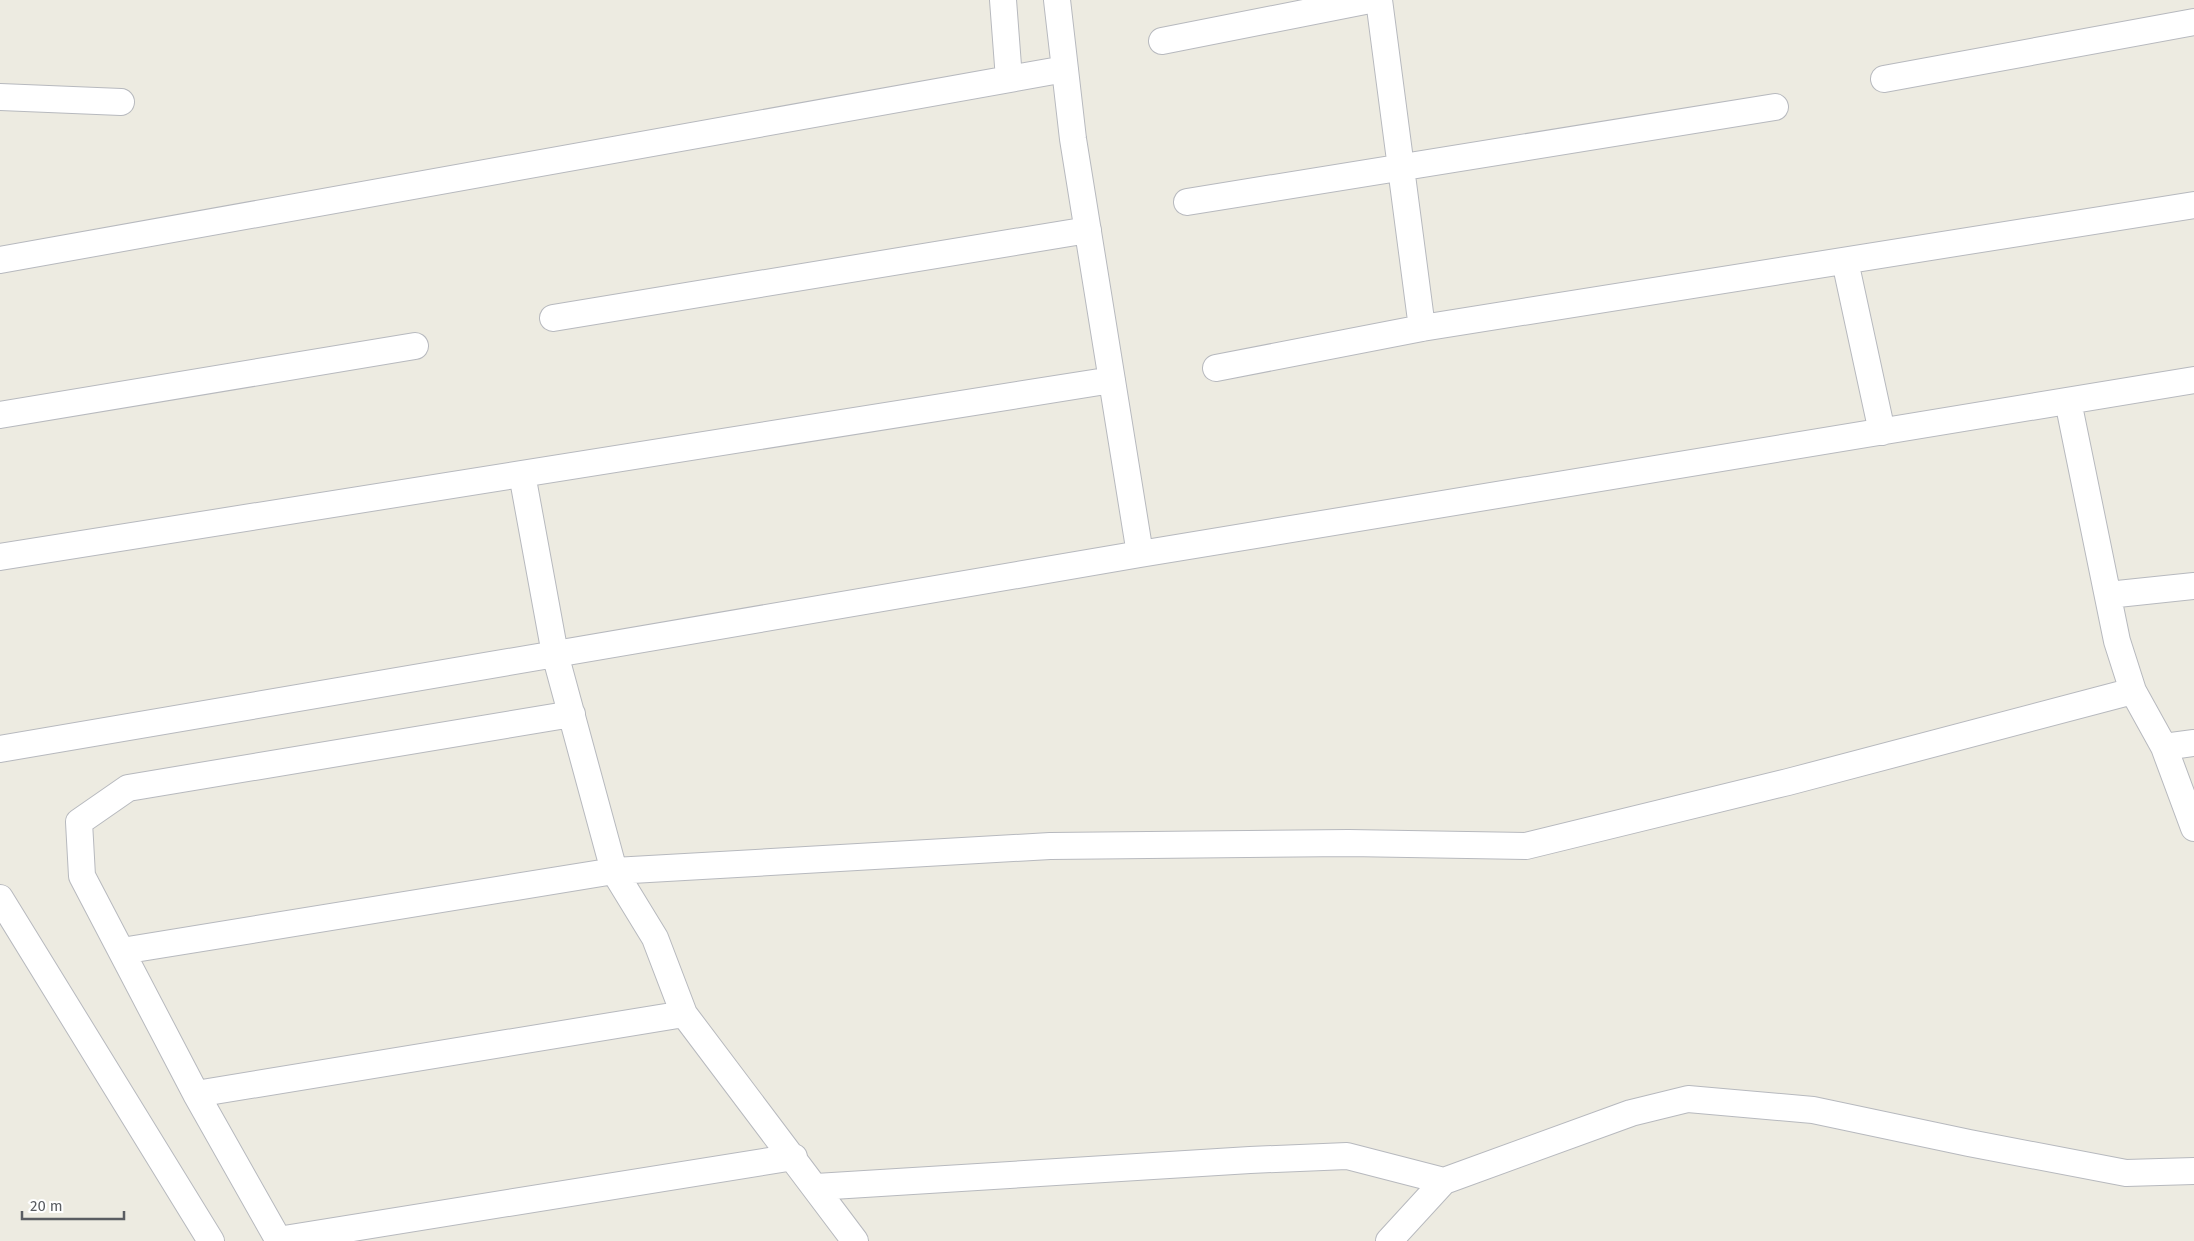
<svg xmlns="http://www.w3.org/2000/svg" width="2194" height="1241" font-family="'Fira Sans',sans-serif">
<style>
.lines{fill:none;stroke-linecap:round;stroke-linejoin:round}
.street-casing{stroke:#b7b9be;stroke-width:28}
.street{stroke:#fff;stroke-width:26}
</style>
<rect width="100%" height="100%" fill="#edebe1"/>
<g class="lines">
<g class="street-casing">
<path id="street" d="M1003,0L1009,79
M1057,0L1073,139L1140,554
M1379,0L1422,328
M1162,41L1370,0
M1884,79L2194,22
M0,97L121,102
M1187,202L1775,107
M0,260L1065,69
M1845,261L1882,432
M553,318L1088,230
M1216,368L1422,328L2194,205
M2068,401L2117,641L2133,691L2164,747L2194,828
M0,415L415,346
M522,474L555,654L614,871L655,938L684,1014L855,1241
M0,557L1112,380
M2108,595L2194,586
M2164,747L2194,743
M0,749L1140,554L2194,380
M0,898L211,1241
M122,951L614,871L1050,846L1349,843L1526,846L1788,782L2133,691
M196,1094L684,1014
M816,1187L1250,1160L1347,1156L1444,1181
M278,1240L794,1157
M279,1241L196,1094L82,876L79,822L128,788L572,714
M1389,1241L1444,1181L1631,1113L1688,1099L1813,1110L1969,1143L2126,1173L2194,1171"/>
</g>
<use href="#street" class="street"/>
</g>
<path d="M22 1211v8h102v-8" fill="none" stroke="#5a5d62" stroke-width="2.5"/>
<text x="30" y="1211" font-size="15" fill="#5a5d62" stroke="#ffffff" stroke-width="4" paint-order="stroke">20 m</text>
</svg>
